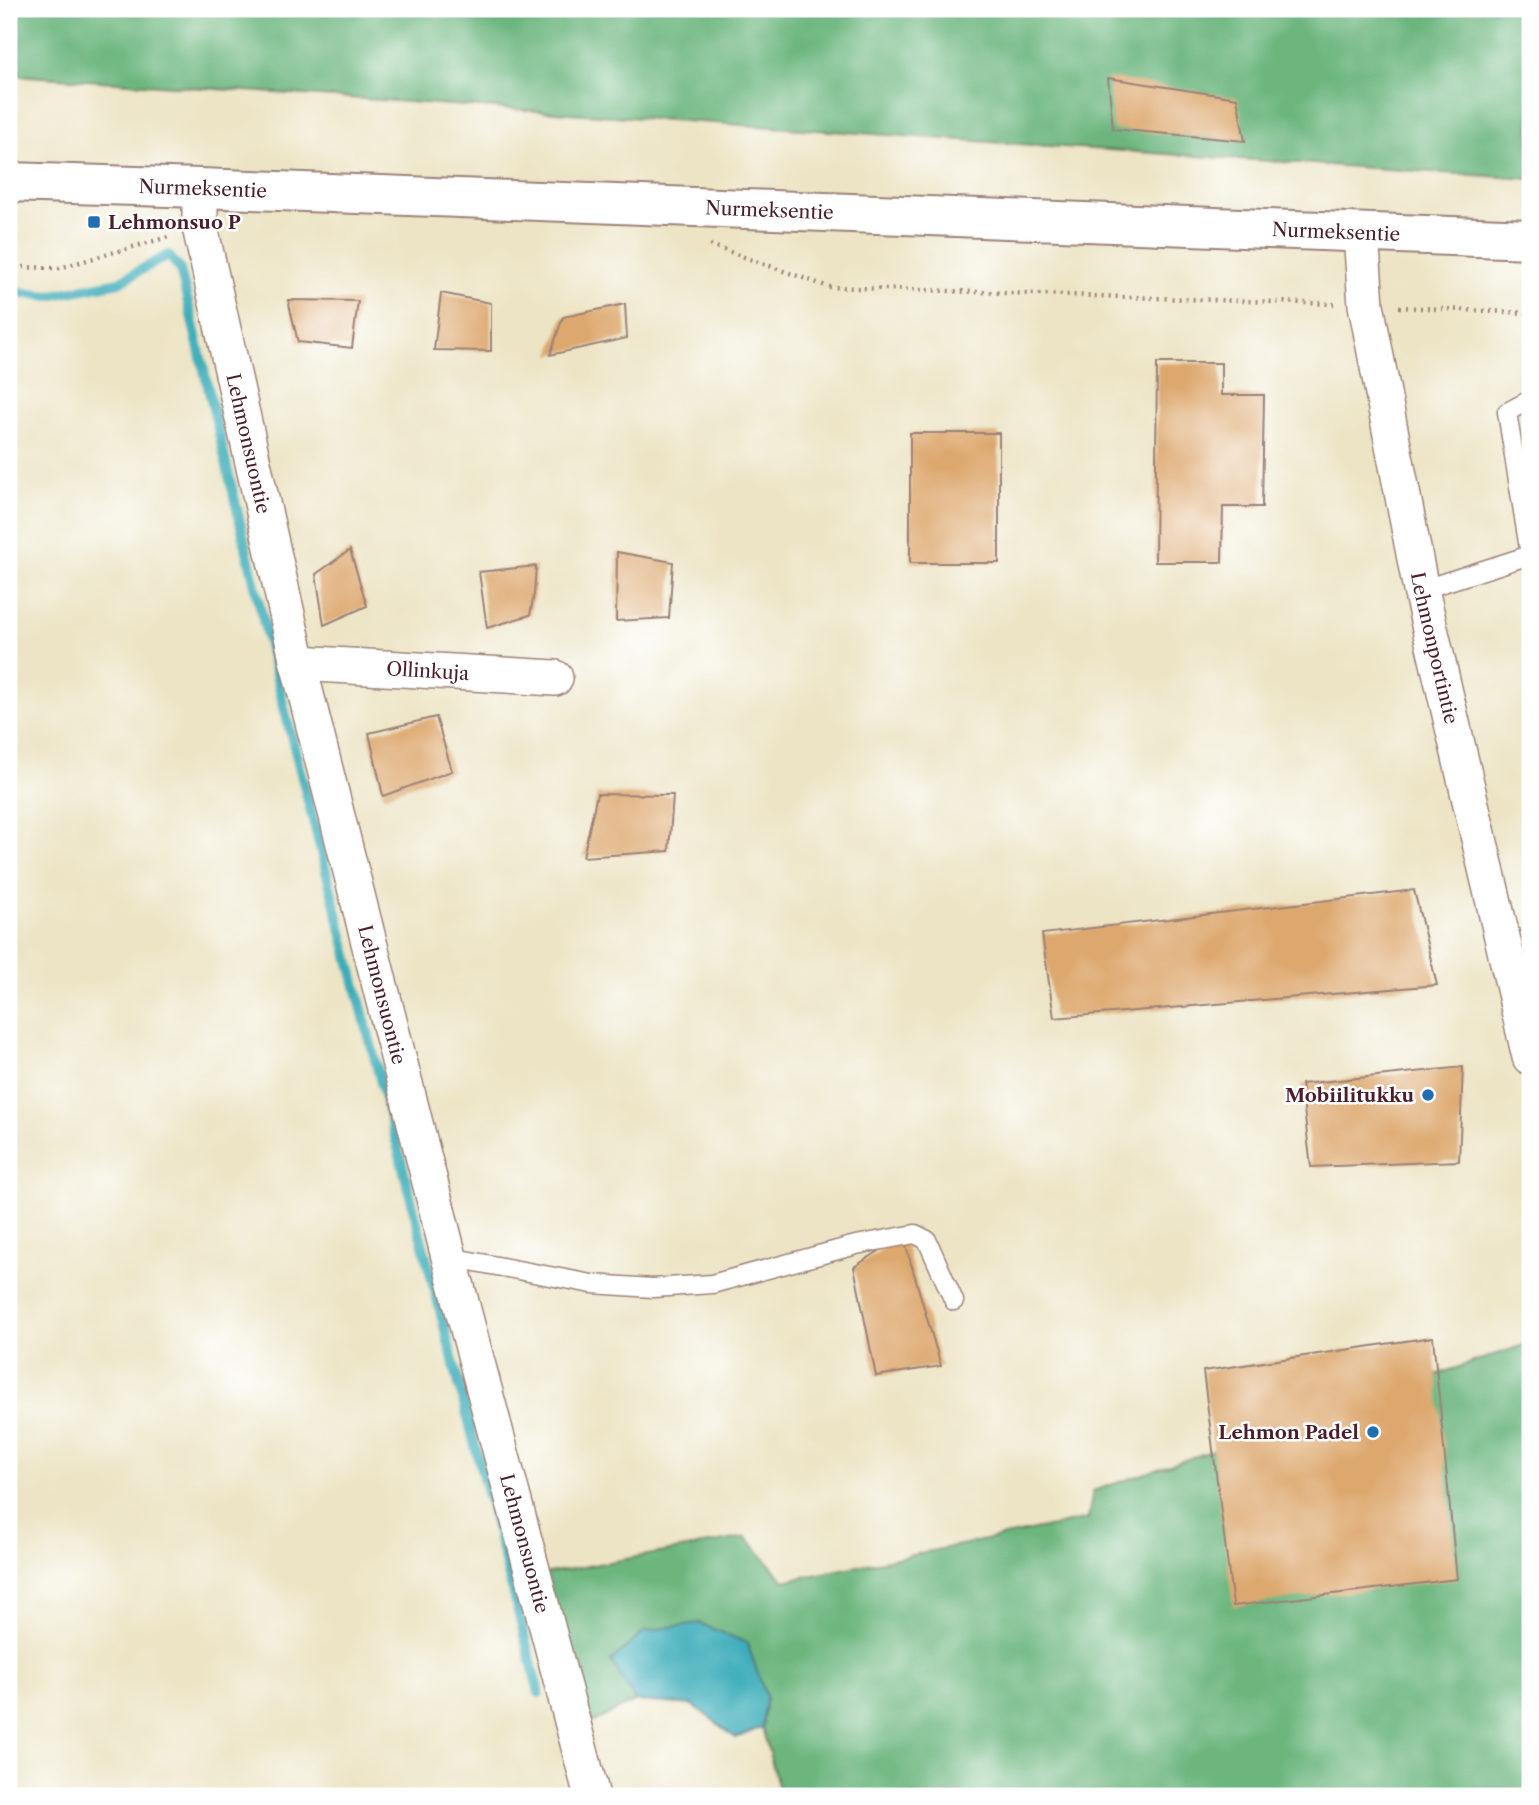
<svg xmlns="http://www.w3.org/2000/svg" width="1539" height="1805" font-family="'Libre Caslon Text',serif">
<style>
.forest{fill:#6cb67e;stroke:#5b6a54;stroke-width:2}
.water{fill:#3dadb9;stroke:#446672;stroke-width:2}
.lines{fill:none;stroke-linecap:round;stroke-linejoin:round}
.stream{stroke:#3dadb9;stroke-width:10}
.building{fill:#dda86e}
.service-casing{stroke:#9b8278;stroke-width:21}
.minor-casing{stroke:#9b8278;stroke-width:38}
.tertiary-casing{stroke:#9b8278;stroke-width:42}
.path{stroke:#9b8278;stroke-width:4.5;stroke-dasharray:2 5;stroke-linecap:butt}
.service{stroke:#fff;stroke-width:18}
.minor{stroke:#fff;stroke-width:35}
.tertiary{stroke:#fff;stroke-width:38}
.poi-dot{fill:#1f6fb2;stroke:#fff;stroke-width:2.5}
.labels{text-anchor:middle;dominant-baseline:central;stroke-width:5;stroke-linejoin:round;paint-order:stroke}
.street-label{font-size:19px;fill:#4a1f2b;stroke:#fff}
.poi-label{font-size:19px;font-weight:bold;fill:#4a1f2b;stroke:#fff;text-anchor:end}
</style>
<rect width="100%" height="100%" fill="#fff"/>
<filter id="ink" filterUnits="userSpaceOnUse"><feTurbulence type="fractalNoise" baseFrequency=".0143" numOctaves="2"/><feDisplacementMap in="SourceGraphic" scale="14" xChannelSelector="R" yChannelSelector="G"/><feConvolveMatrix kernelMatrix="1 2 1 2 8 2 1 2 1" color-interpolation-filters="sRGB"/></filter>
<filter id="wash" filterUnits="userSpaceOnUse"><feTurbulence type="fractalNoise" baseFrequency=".00686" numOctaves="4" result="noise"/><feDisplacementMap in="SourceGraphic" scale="28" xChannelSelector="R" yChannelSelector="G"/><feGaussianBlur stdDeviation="1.57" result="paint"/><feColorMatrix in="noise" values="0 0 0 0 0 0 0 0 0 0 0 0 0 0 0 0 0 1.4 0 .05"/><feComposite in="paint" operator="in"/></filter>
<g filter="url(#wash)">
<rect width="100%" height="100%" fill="#ece4c4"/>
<path class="forest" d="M9,9H1530V179L14,75L9,31Z
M1530,1343V1796H781L762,1727L766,1696L612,1661L636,1701L579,1729L538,1575L746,1537L784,1581L1088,1519L1093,1491Z"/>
<path class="water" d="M699,1623L747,1643L766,1696L762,1727L736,1738L693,1705L636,1701L611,1661L645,1631Z"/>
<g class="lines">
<path class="stream" d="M9,291L49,296L119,282L168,255L180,269L286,716L539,1693"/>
</g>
<g id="blocks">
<path class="building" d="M1108,78L1237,98L1245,141L1113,129Z
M441,293L491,303V351L434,350Z
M288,300L358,301L352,348L298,342Z
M625,304L627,338L550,355L563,317Z
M1157,363H1221V395H1264L1262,507H1223L1222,562H1155Z
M910,433H999V563H910Z
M350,550L367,606L324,625L316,574Z
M617,552L673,562L669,618L616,621Z
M536,566L534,594L530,615L487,628L479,572Z
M436,717L452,771L383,796L369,733Z
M597,794L673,795L669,851L583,857Z
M1414,890L1437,985L1054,1018L1042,934Z
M1463,1067L1459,1161L1311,1167L1301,1084Z
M903,1236L941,1366L876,1376L854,1267Z
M1433,1337L1457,1579L1233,1606L1203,1371Z"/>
</g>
</g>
<g filter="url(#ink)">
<use href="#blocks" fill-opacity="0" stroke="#9b8278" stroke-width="2"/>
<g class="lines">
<g class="service-casing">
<path id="service" d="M1530,555L1507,412L1530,400
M1421,590L1530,555
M449,1257L592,1284L653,1288L712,1284L856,1245L915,1234L927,1240L954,1301"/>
</g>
<g class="minor-casing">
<g id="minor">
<path id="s1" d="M200,188V227L298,663L449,1257L592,1796"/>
<path id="s2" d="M1361,233L1366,305L1421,590L1530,1057"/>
<path id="s3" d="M298,663L555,678"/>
</g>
</g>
<g class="tertiary-casing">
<g id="tertiary">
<path id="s4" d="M9,182L200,188L1530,239"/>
</g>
</g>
<path class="path" d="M710,245L829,287L1334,304
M9,267L59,268L168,237
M1399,307L1530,313"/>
<use href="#service" class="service"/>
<use href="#minor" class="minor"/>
<use href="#tertiary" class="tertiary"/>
</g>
</g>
<g class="poi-dot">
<rect x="87" y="215" width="14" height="14" rx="3.5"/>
<circle cx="1428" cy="1095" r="7"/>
<circle cx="1373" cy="1432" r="7"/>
</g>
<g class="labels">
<g class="street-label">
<text stroke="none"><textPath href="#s4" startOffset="194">Nurmeksentie</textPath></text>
<text stroke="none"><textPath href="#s4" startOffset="761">Nurmeksentie</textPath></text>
<text stroke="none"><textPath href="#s4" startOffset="1328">Nurmeksentie</textPath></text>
<text stroke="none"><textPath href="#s1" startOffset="261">Lehmonsuontie</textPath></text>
<text stroke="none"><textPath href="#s2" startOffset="422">Lehmonportintie</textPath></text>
<text stroke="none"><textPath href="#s3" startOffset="130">Ollinkuja</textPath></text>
<text stroke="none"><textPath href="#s1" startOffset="828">Lehmonsuontie</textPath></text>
<text stroke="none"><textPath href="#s1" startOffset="1395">Lehmonsuontie</textPath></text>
</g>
<g class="poi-label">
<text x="108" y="222" text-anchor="start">Lehmonsuo P</text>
<text x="1414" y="1095">Mobiilitukku</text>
<text x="1359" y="1432">Lehmon Padel</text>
</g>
</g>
<rect width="1539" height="1805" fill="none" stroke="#fff" stroke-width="35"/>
</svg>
